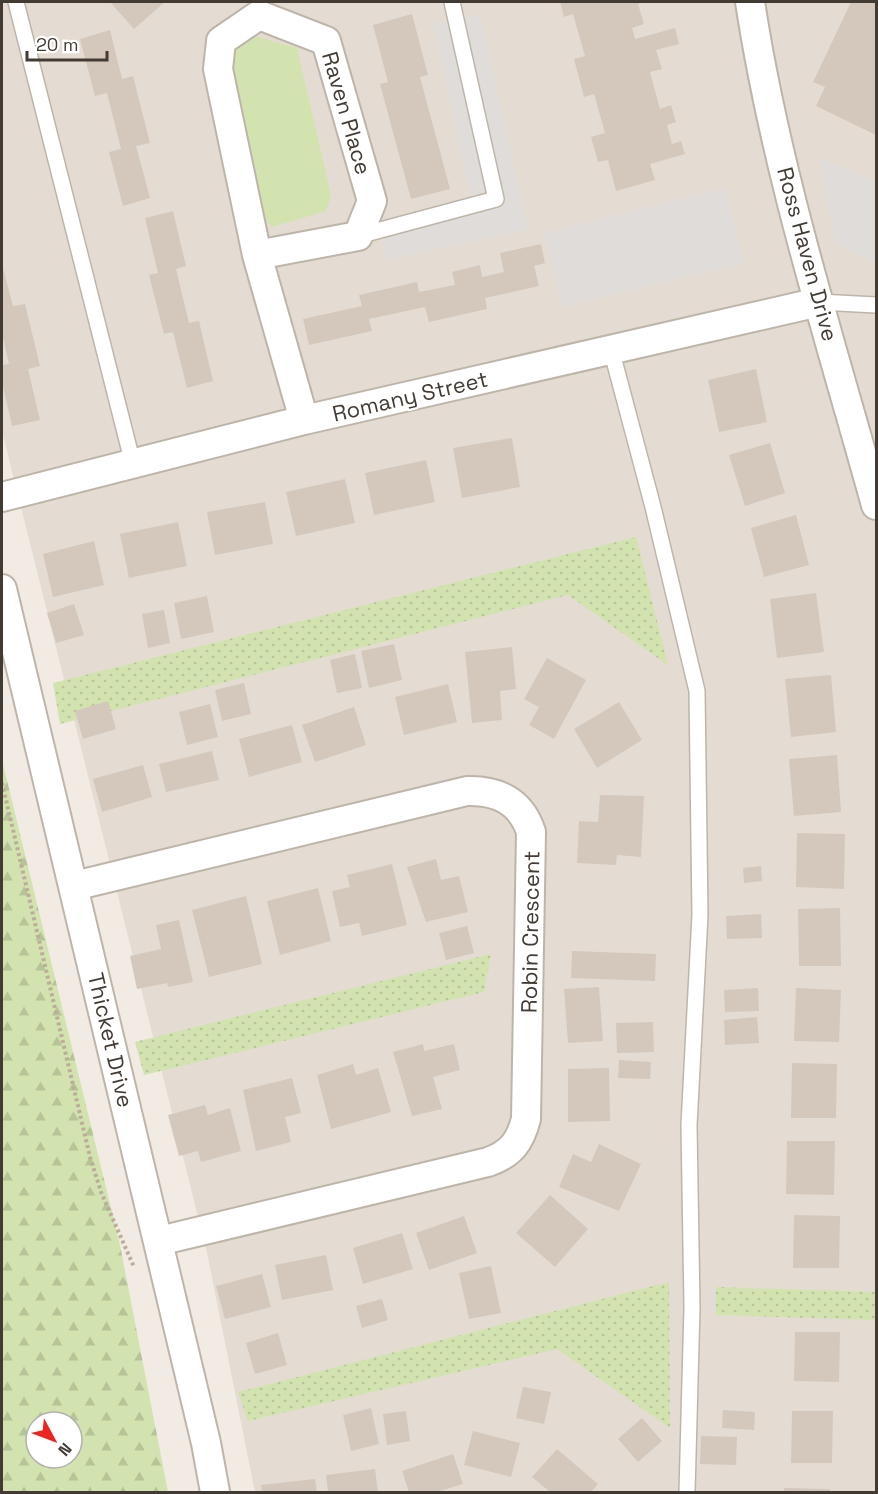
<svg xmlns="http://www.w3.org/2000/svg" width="878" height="1494" font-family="'Space Grotesk',sans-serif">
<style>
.residential{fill:#e4dcd2}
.grass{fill:#d2e3af}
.forest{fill:url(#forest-firs);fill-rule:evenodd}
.park{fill:url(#park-dots)}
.parking{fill:#dfdcd9}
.building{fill:#d4c8bd}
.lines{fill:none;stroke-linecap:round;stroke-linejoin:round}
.service-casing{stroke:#beb5aa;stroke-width:18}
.minor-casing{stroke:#beb5aa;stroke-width:32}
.path{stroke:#bcac9a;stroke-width:4;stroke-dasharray:3 3;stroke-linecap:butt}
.service{stroke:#fff;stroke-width:15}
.minor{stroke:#fff;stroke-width:28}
.labels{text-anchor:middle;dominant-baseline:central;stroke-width:4.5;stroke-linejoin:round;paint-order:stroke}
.street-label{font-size:22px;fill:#423b34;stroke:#fff}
</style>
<defs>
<pattern id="forest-firs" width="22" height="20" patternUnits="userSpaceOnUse" patternTransform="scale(1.5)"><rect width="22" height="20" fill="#d2e3af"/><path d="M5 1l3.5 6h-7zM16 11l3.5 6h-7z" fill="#b6c497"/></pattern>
<pattern id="park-dots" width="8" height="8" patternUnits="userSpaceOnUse" patternTransform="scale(1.5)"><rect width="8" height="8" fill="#d2e3af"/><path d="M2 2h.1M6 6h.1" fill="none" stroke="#b6c497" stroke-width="1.8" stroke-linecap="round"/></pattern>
</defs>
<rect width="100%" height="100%" fill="#f1ebe4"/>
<path class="residential" d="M2,2H876V1492H255L207,1253L2,431Z"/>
<path class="grass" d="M254,36L297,48L331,195L326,211L272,227L257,211L226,62L234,43Z"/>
<path class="forest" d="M2,760L120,1245L168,1492H2ZM36,1422H72V1458H36Z"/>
<path class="park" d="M636,537L668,665L568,595L60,724L53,683Z
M491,954L484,992L144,1075L135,1042Z
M669,1282L670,1428L557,1349L248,1421L238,1392Z
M716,1287L876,1292V1320L716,1315Z"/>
<path class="parking" d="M480,14L528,229L387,260L378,220L471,199L433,24Z
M819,158L876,182V264L835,244Z
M725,188L744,263L562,307L544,233Z"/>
<path class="building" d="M110,2H165L134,29Z
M560,2H644L638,4L644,24L632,28L635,39L675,28L679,44L656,50L662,69L650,72L660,109L671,105L676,122L667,125L672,144L681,141L685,154L650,164L655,180L616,191L608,160L598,162L591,137L605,133L594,94L584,97L574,59L585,56L573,14L564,17Z
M851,2H876V135L816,106L825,87L813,82Z
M412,14L428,75L420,77L450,189L411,199L380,84L388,82L373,25Z
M110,30L122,79L133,76L150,143L136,146L150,198L123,206L109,152L121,149L107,93L95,96L80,39Z
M173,211L186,266L176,269L189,323L199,321L213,381L187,388L173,332L164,334L149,275L158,273L145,218Z
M541,244L545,263L534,266L539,286L485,298L487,309L429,322L425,307L369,319L372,331L309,345L303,319L362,306L359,295L417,282L419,292L455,285L452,272L480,265L482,277L504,272L500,253Z
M2,264L13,306L25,304L40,366L28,369L40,420L12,426L2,382V365L9,364L2,333Z
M756,369L767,422L719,432L708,380Z
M512,438L520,487L462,498L453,448Z
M770,443L785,493L745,506L729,455Z
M426,460L435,502L374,515L365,473Z
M345,479L355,523L296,536L286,492Z
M265,502L273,544L215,555L207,512Z
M796,515L809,565L764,577L751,528Z
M178,522L187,566L129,578L120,534Z
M94,541L104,585L53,597L43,554Z
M816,593L824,652L777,658L770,599Z
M207,596L214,632L181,639L174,603Z
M74,604L84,635L56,643L47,613Z
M164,610L170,643L148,648L142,614Z
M394,644L402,680L369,688L361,651Z
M512,647L516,689L500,691L502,720L472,723L465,652Z
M355,654L362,688L337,693L330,660Z
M547,658L586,680L554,739L529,725L539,707L524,699Z
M831,675L836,732L791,737L785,679Z
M244,683L251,714L222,721L215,690Z
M448,684L457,722L404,735L395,697Z
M108,701L116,729L83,739L75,711Z
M619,702L642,740L597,768L574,729Z
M210,704L218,737L187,745L179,712Z
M354,707L366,745L315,762L302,725Z
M292,725L302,762L249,777L239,739Z
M212,751L219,780L166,792L159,764Z
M837,755L841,812L794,816L789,759Z
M143,765L152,797L102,812L93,779Z
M600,795L644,796L641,857L617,855L616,865L577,863L579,821L598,822Z
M797,833L845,834L844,889L796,887Z
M436,859L441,880L459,876L468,912L426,922L407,867Z
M392,864L407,925L362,936L359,923L340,927L332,891L350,887L347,875Z
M761,866L762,881L744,883L743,868Z
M318,888L331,941L280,955L267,901Z
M246,896L262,964L209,977L192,910Z
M840,908L841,966H799L798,909Z
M761,914L762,938L727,939L726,916Z
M179,920L193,982L168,987L167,983L137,989L130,956L161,949L156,925Z
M467,926L474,953L446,960L439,933Z
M572,951L656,954L655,981L571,978Z
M599,987L603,1041L568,1043L564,989Z
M758,988L759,1011L725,1012L724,990Z
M796,988L841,990L839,1042L794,1041Z
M757,1017L759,1043L725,1045L724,1020Z
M653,1022L654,1052L617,1053L616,1023Z
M423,1044L424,1051L454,1044L460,1070L433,1077L442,1109L412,1116L393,1052Z
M619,1060L651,1062L650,1079L618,1078Z
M792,1063L837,1064L836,1118H791Z
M353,1064L356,1075L378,1068L391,1112L331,1129L317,1075Z
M609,1068L610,1121L568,1122V1069Z
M292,1078L301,1113L285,1117L291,1142L256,1151L243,1090Z
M205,1105L208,1115L230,1108L241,1151L201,1162L198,1151L179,1156L168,1115Z
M787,1141H835L834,1195L786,1194Z
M599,1144L641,1164L619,1211L559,1187L573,1154L591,1162Z
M550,1195L588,1229L555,1267L516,1233Z
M794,1215L840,1216L839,1268H793Z
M464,1216L477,1253L429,1270L416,1233Z
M402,1233L413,1269L363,1284L353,1248Z
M326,1255L333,1290L282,1300L275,1265Z
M491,1266L501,1313L469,1319L459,1273Z
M262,1274L271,1307L225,1319L216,1286Z
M382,1299L388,1320L362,1328L356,1306Z
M795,1332H840L839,1382L794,1381Z
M278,1333L287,1365L255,1374L246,1343Z
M523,1387L551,1392L544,1424L516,1418Z
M371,1408L379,1444L351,1451L343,1415Z
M723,1410L755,1412L754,1430L722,1428Z
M406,1411L410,1441L387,1445L383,1414Z
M792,1411H833L832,1463H791Z
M642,1418L662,1441L638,1462L618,1439Z
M473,1431L520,1443L511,1477L464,1465Z
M701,1436L737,1437L736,1465L700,1464Z
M557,1449L598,1484L591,1492H550L532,1477Z
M453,1454L463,1484L437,1492H409L402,1471Z
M375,1469L378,1492H328L326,1475Z
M315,1479L317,1492H262L261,1485Z
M784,1488L830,1489V1492H784Z"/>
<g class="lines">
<g class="service-casing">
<path id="service" d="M16,2L133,464
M358,236L496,199L452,2
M819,302L876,305
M611,349L653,507L697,691L700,915L689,1125L692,1307L687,1492"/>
</g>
<g class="minor-casing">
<path id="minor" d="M750,2C776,172 830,339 876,505
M257,255L358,236L372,201L326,41L259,15L221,41L218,69L257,255L304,420
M2,497L304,420L819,302
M2,589L206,1443L215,1492
M74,886L467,791C497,790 521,801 531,832L526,1119C520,1142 511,1154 488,1162L159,1241"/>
</g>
<path class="path" d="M2,783L90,1157L101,1192L134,1267"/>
<use href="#service" class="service"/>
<use href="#minor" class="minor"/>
</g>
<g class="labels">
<g class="street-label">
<text transform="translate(347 113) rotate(74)">Raven Place</text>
<text transform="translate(808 254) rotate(75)">Ross Haven Drive</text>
<text transform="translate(410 396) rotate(-13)">Romany Street</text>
<text transform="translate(530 932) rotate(-89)">Robin Crescent</text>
<text transform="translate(111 1040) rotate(77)">Thicket Drive</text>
</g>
</g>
<rect width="878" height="1494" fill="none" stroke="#423b34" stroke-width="6"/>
<g transform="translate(54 1440) rotate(131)"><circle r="28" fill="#ffffff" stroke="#b3b1ae" stroke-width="1.5"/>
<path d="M0-4.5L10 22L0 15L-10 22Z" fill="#eb2621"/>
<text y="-9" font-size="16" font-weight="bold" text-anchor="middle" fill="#423b34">N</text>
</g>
<path d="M27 51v9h80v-9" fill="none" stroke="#423b34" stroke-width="3"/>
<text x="36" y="51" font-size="18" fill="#423b34" stroke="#ffffff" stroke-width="4.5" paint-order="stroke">20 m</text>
</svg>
